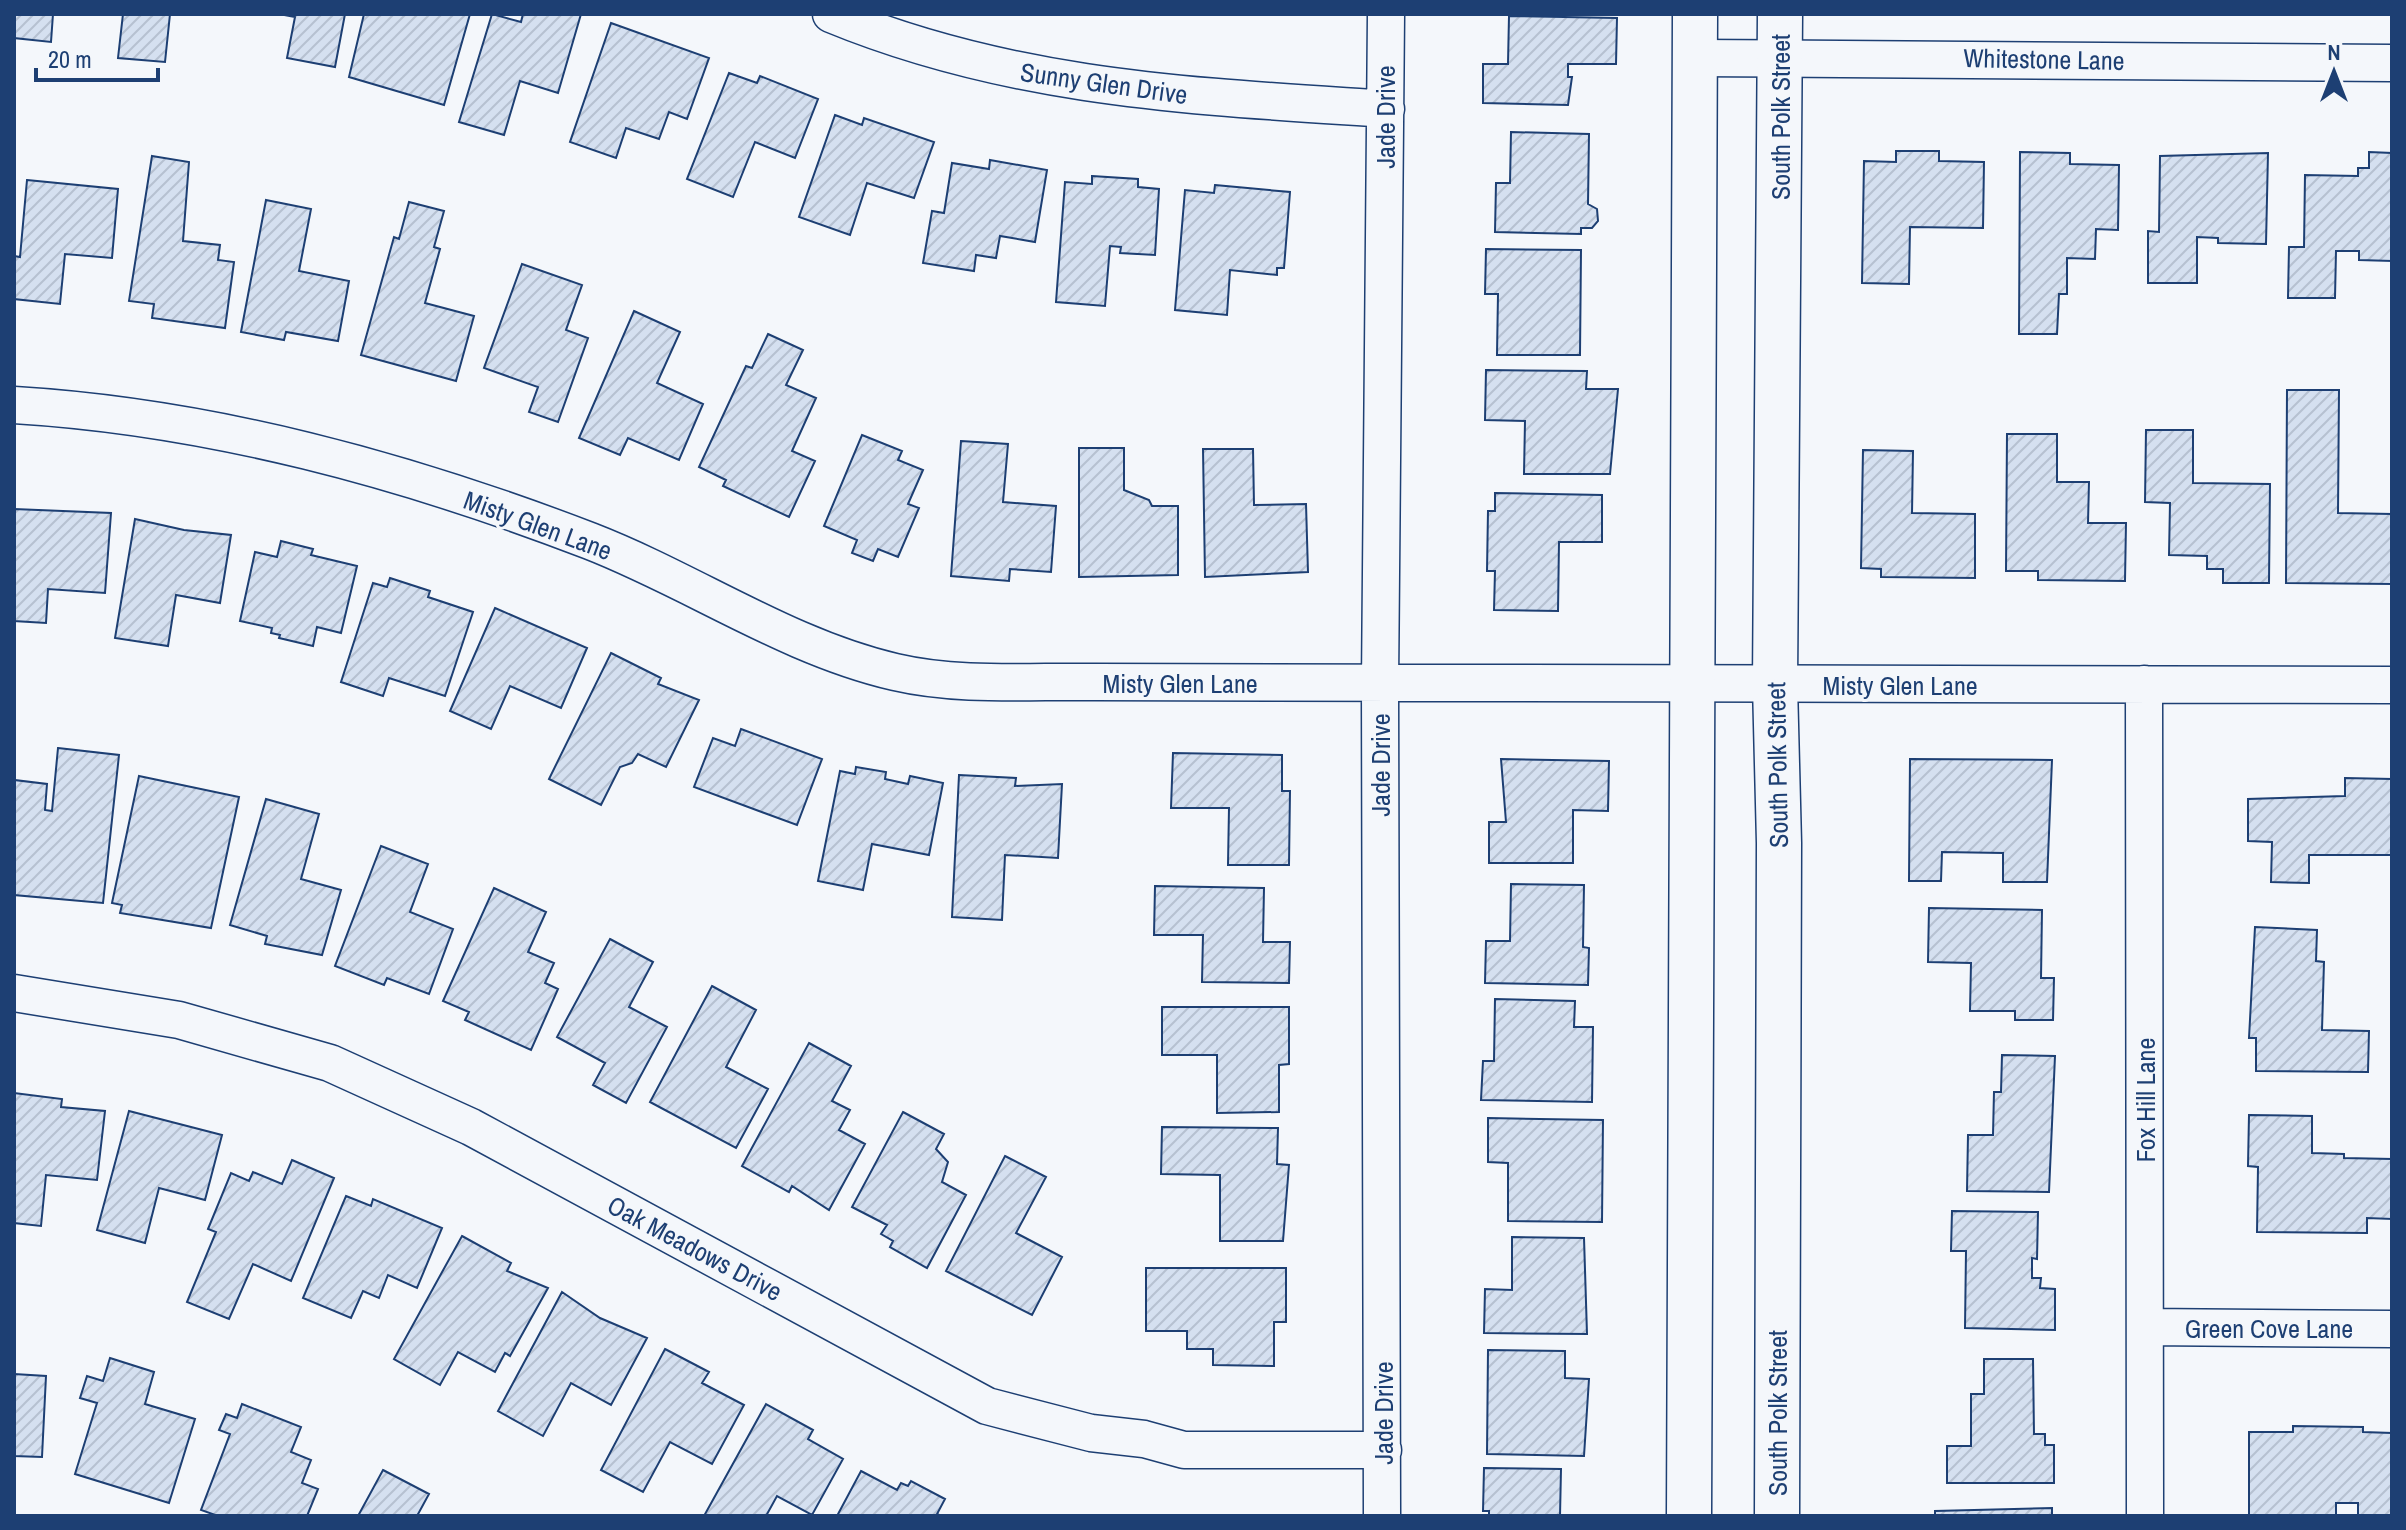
<svg xmlns="http://www.w3.org/2000/svg" width="2406" height="1530" font-family="'Archivo Narrow',sans-serif">
<style>
.building{fill:url(#building-hatch);stroke:#1d3f73;stroke-width:2}
.lines{fill:none;stroke-linecap:round;stroke-linejoin:round}
.street-casing{stroke:#1d3f73;stroke-width:39}
.secondary-casing{stroke:#1d3f73;stroke-width:47}
.street{stroke:#f4f7fb;stroke-width:36}
.secondary{stroke:#f4f7fb;stroke-width:44}
.labels{text-anchor:middle;dominant-baseline:central;stroke-width:6;stroke-linejoin:round;paint-order:stroke}
.street-label{font-size:26px;fill:#1d3f73;stroke:#f4f7fb}
</style>
<defs>
<pattern id="building-hatch" width="6" height="6" patternUnits="userSpaceOnUse" patternTransform="scale(2)"><rect width="6" height="6" fill="#d5e0f0"/><path d="M-1 1l2-2M0 6l6-6M5 7l2-2" fill="none" stroke="#b6c1d1"/></pattern>
</defs>
<rect width="100%" height="100%" fill="#f4f7fb"/>
<path class="building" d="M14,14H53L51,42L14,38Z
M123,14H170L165,62L118,58Z
M279,14H345L335,67L287,58L295,17Z
M364,14H470L444,105L349,77Z
M492,14L521,22L523,14H581L558,93L520,81L504,135L459,122Z
M1509,16L1617,18L1616,64H1568V77H1572L1568,105L1483,103V64H1508Z
M611,23L709,58L687,119L669,112L659,139L626,128L616,158L570,142Z
M729,73L757,83L760,76L818,99L795,158L755,142L733,197L687,179Z
M835,115L862,125L864,118L934,142L914,198L867,183L850,235L799,217Z
M1511,132L1589,134L1588,204L1597,209L1598,221L1592,228H1581V234L1495,232L1496,183H1510Z
M1896,151H1939V161L1984,162L1983,228L1910,227L1909,284L1862,283L1864,161L1896,162Z
M2020,152L2070,153V164L2119,165L2118,230L2096,229L2095,259L2067,258V294H2059L2057,334H2019Z
M2369,152L2392,153V261L2359,260V251H2336L2335,298H2288L2289,247H2304L2305,175L2358,176V168H2369Z
M2268,153L2266,244L2218,243V238L2197,237V283H2148V231L2159,232L2160,156Z
M152,156L189,162L183,241L220,245L218,260L234,262L225,328L152,318L154,304L129,301Z
M990,160L1047,170L1035,242L1000,236L996,258L976,255L974,271L923,263L932,211L944,213L952,163L989,169Z
M1092,176L1138,179V187L1159,189L1155,255L1120,253L1121,247L1110,246L1105,306L1056,302L1065,182L1092,184Z
M27,180L118,189L112,258L65,254L60,304L14,299V256L20,257Z
M1215,185L1290,192L1284,268H1277V275L1230,270L1227,315L1175,310L1185,190L1214,193Z
M266,200L311,209L299,271L349,281L338,341L286,332L284,340L241,332Z
M409,202L444,211L434,247L440,249L425,303L474,316L456,381L361,355L394,237L399,239Z
M1486,249L1581,250L1580,355H1497L1498,294H1485Z
M522,264L582,285L566,330L588,338L558,422L529,412L538,387L484,368Z
M634,311L680,332L657,383L703,404L679,460L628,438L620,455L579,438Z
M768,334L803,350L786,385L816,398L792,451L815,461L789,517L723,486L726,480L699,467L746,366L752,368Z
M1486,370L1587,371L1586,389H1618L1610,474H1524L1525,421L1485,420Z
M2287,390H2339L2338,513L2392,514V584L2286,583Z
M2146,430H2193V483L2270,484L2269,583H2223V569H2207V556L2169,555L2170,503L2145,502Z
M2007,434H2057V482H2089L2088,523H2126L2125,581L2038,580V571H2006Z
M862,435L902,451L898,460L923,470L908,504L919,508L898,557L878,549L873,561L852,553L857,540L824,526Z
M961,441L1008,444L1003,502L1056,506L1051,572L1010,569L1009,581L951,576Z
M1079,448H1124V490L1149,500L1152,506H1178V575L1079,577Z
M1203,449H1253L1254,505L1306,504L1308,572L1205,577Z
M1863,450L1913,451L1912,513L1975,514V578L1881,577V569L1861,568Z
M1495,493L1602,495V542H1559L1558,611L1494,610L1495,571H1487L1488,511H1495Z
M14,509L111,513L105,593L48,589L46,623L14,621Z
M135,519L184,530L231,535L220,603L176,595L168,646L115,638Z
M281,541L313,549L311,555L357,566L341,633L317,627L313,646L279,638L280,635L271,633L272,628L240,621L255,552L277,557Z
M390,578L430,591L428,597L473,612L445,696L389,678L383,696L341,682L373,583L387,587Z
M495,608L587,648L561,708L510,686L491,729L450,711Z
M611,653L661,678L658,684L699,700L666,767L638,754L632,763L620,767L601,805L549,779Z
M741,729L822,759L797,825L694,787L713,738L735,746Z
M58,748L119,755L103,903L14,895V780L47,784L45,810L52,811Z
M1173,753L1282,755V791H1290L1289,865H1228L1229,808H1171Z
M1501,759L1609,761L1608,811L1573,810V863H1489V822H1506Z
M1910,759L2052,760L2047,882H2003V853L1942,852L1941,881H1909Z
M856,767L886,772L885,779L908,784L910,776L943,783L929,855L872,844L863,890L818,881L840,771L855,774Z
M959,775L1016,778L1015,786L1062,784L1058,858L1005,855L1002,920L952,917Z
M139,776L239,797L211,928L120,913L122,905L112,903Z
M2345,778L2392,779V855H2309V883L2271,882L2272,842L2248,841V799L2345,796Z
M266,799L319,814L301,879L341,890L322,955L265,944L267,936L230,925Z
M381,846L428,864L410,912L453,929L429,994L387,978L384,985L335,966Z
M1511,884L1584,885L1583,947L1589,948L1588,985L1485,983L1486,941H1510Z
M1155,886L1264,888L1263,942H1290L1289,983L1202,982L1203,935H1154Z
M494,888L546,912L528,952L554,963L545,983L558,989L531,1050L465,1020L469,1012L443,1001Z
M1929,908L2042,910L2041,978H2054L2053,1020H2015V1011H1970L1971,963L1928,962Z
M2255,927L2317,930L2316,961L2324,962L2322,1030L2369,1031L2368,1072L2256,1071V1038H2249Z
M610,939L653,962L629,1007L667,1027L626,1103L593,1085L605,1063L557,1037Z
M712,986L756,1010L726,1067L768,1089L736,1148L650,1102Z
M1495,999L1575,1001L1574,1027H1593L1592,1102L1481,1100L1483,1061H1494Z
M1162,1007H1289V1064L1279,1065V1112L1217,1113V1055H1162Z
M809,1043L851,1066L832,1101L850,1110L839,1130L865,1144L829,1210L792,1186L789,1192L742,1166Z
M2002,1055L2055,1056L2049,1192L1967,1191L1968,1135H1993L1994,1092H2001Z
M14,1093L62,1099L61,1107L105,1111L97,1180L46,1175L41,1226L14,1223Z
M129,1111L222,1135L205,1200L159,1188L145,1243L97,1230Z
M903,1112L944,1134L936,1149L948,1162L942,1182L966,1195L927,1268L890,1247L893,1241L881,1234L887,1225L852,1207Z
M2249,1115L2312,1116V1153L2344,1154V1158L2392,1159V1219L2367,1218V1233L2257,1232L2258,1167L2248,1166Z
M1488,1118L1603,1120L1602,1222L1508,1221V1163L1488,1162Z
M1162,1127L1278,1128L1277,1164L1289,1165L1283,1241H1220V1175L1161,1174Z
M1005,1156L1046,1177L1016,1233L1062,1257L1032,1315L946,1271Z
M292,1160L334,1178L291,1281L253,1264L229,1319L187,1302L216,1232L208,1229L231,1173L249,1181L253,1172L282,1184Z
M346,1196L371,1206L373,1199L442,1228L417,1288L388,1275L379,1298L363,1291L351,1318L303,1298Z
M1952,1211L2038,1212L2037,1259L2032,1258V1278H2041L2040,1288L2055,1289V1330L1965,1328L1966,1251H1951Z
M462,1236L511,1263L507,1271L548,1288L510,1356L505,1353L495,1372L458,1352L440,1385L394,1359Z
M1512,1237L1584,1238L1587,1334L1484,1333L1485,1289L1512,1290Z
M1146,1268H1286V1322H1274V1366L1213,1365V1349H1187V1331H1146Z
M562,1292L600,1318L647,1338L611,1405L571,1383L543,1436L498,1411Z
M665,1349L709,1372L702,1383L744,1405L712,1464L670,1442L643,1492L601,1470Z
M1488,1350L1565,1351V1378L1589,1379L1584,1456L1487,1454Z
M110,1358L154,1372L145,1404L195,1419L169,1503L75,1474L97,1403L80,1398L87,1376L103,1381Z
M1984,1359H2033L2034,1434H2045V1445H2054V1483H1947V1446H1971V1394H1984Z
M14,1374L46,1376L42,1457L14,1456Z
M242,1404L301,1427L291,1452L311,1460L302,1483L318,1489L307,1516H218L201,1510L230,1434L219,1430L226,1414L237,1418Z
M766,1404L813,1430L808,1439L843,1459L812,1515L777,1496L766,1516H704Z
M2293,1426L2363,1427V1432L2392,1433V1515H2358V1503H2336V1516H2249V1432H2293Z
M1484,1468L1561,1469L1560,1516H1489V1511H1483Z
M383,1470L429,1494L417,1516H358Z
M861,1471L897,1490L901,1483L908,1486L911,1481L945,1499L937,1514L941,1516H837Z
M2052,1508V1516H1935V1511Z"/>
<g class="lines">
<g class="street-casing">
<path id="street" d="M831,14C1013,89 1193,96 1386,109
M1695,58L2392,63
M14,405C212,417 405,470 590,541C693,581 787,647 895,672C959,687 1030,681 1095,682L2392,685
M2144,684L2145,1516
M14,993L179,1020L330,1063L471,1127L987,1406L1091,1433L1144,1439L1184,1450H1383
M2146,1327L2392,1329
M1382,1516L1380,684L1386,14"/>
</g>
<g class="secondary-casing">
<path id="secondary" d="M1689,1516L1695,14
M1777,1516L1779,843L1775,685L1780,14"/>
</g>
<use href="#street" class="street"/>
<use href="#secondary" class="secondary"/>
</g>
<g class="labels">
<g class="street-label">
<text transform="translate(2044 59) rotate(1)">Whitestone Lane</text>
<text transform="translate(1104 83) rotate(8)">Sunny Glen Drive</text>
<text transform="translate(1385 117) rotate(-90)">Jade Drive</text>
<text transform="translate(1780 117) rotate(-90)">South Polk Street</text>
<text transform="translate(538 525) rotate(20)">Misty Glen Lane</text>
<text x="1180" y="683">Misty Glen Lane</text>
<text x="1900" y="685">Misty Glen Lane</text>
<text transform="translate(1380 765) rotate(-90)">Jade Drive</text>
<text transform="translate(1777 765) rotate(-91)">South Polk Street</text>
<text transform="translate(2145 1100) rotate(-90)">Fox Hill Lane</text>
<text transform="translate(695 1248) rotate(28)">Oak Meadows Drive</text>
<text x="2269" y="1328">Green Cove Lane</text>
<text transform="translate(1383 1413) rotate(-90)">Jade Drive</text>
<text transform="translate(1777 1413) rotate(-90)">South Polk Street</text>
</g>
</g>
<rect width="2406" height="1530" fill="none" stroke="#1d3f73" stroke-width="32"/>
<g transform="translate(2334 72)" stroke="#f4f7fb" stroke-width="6" paint-order="stroke">
<path d="M0-6L14 30L0 20L-14 30Z" fill="#1d3f73"/>
<text y="-12" font-size="22" font-weight="bold" text-anchor="middle" fill="#1d3f73">N</text>
</g>
<path d="M36 68v12h122v-12" fill="none" stroke="#1d3f73" stroke-width="4"/>
<text x="48" y="68" font-size="24" fill="#1d3f73" stroke="#f4f7fb" stroke-width="6" paint-order="stroke">20 m</text>
</svg>
